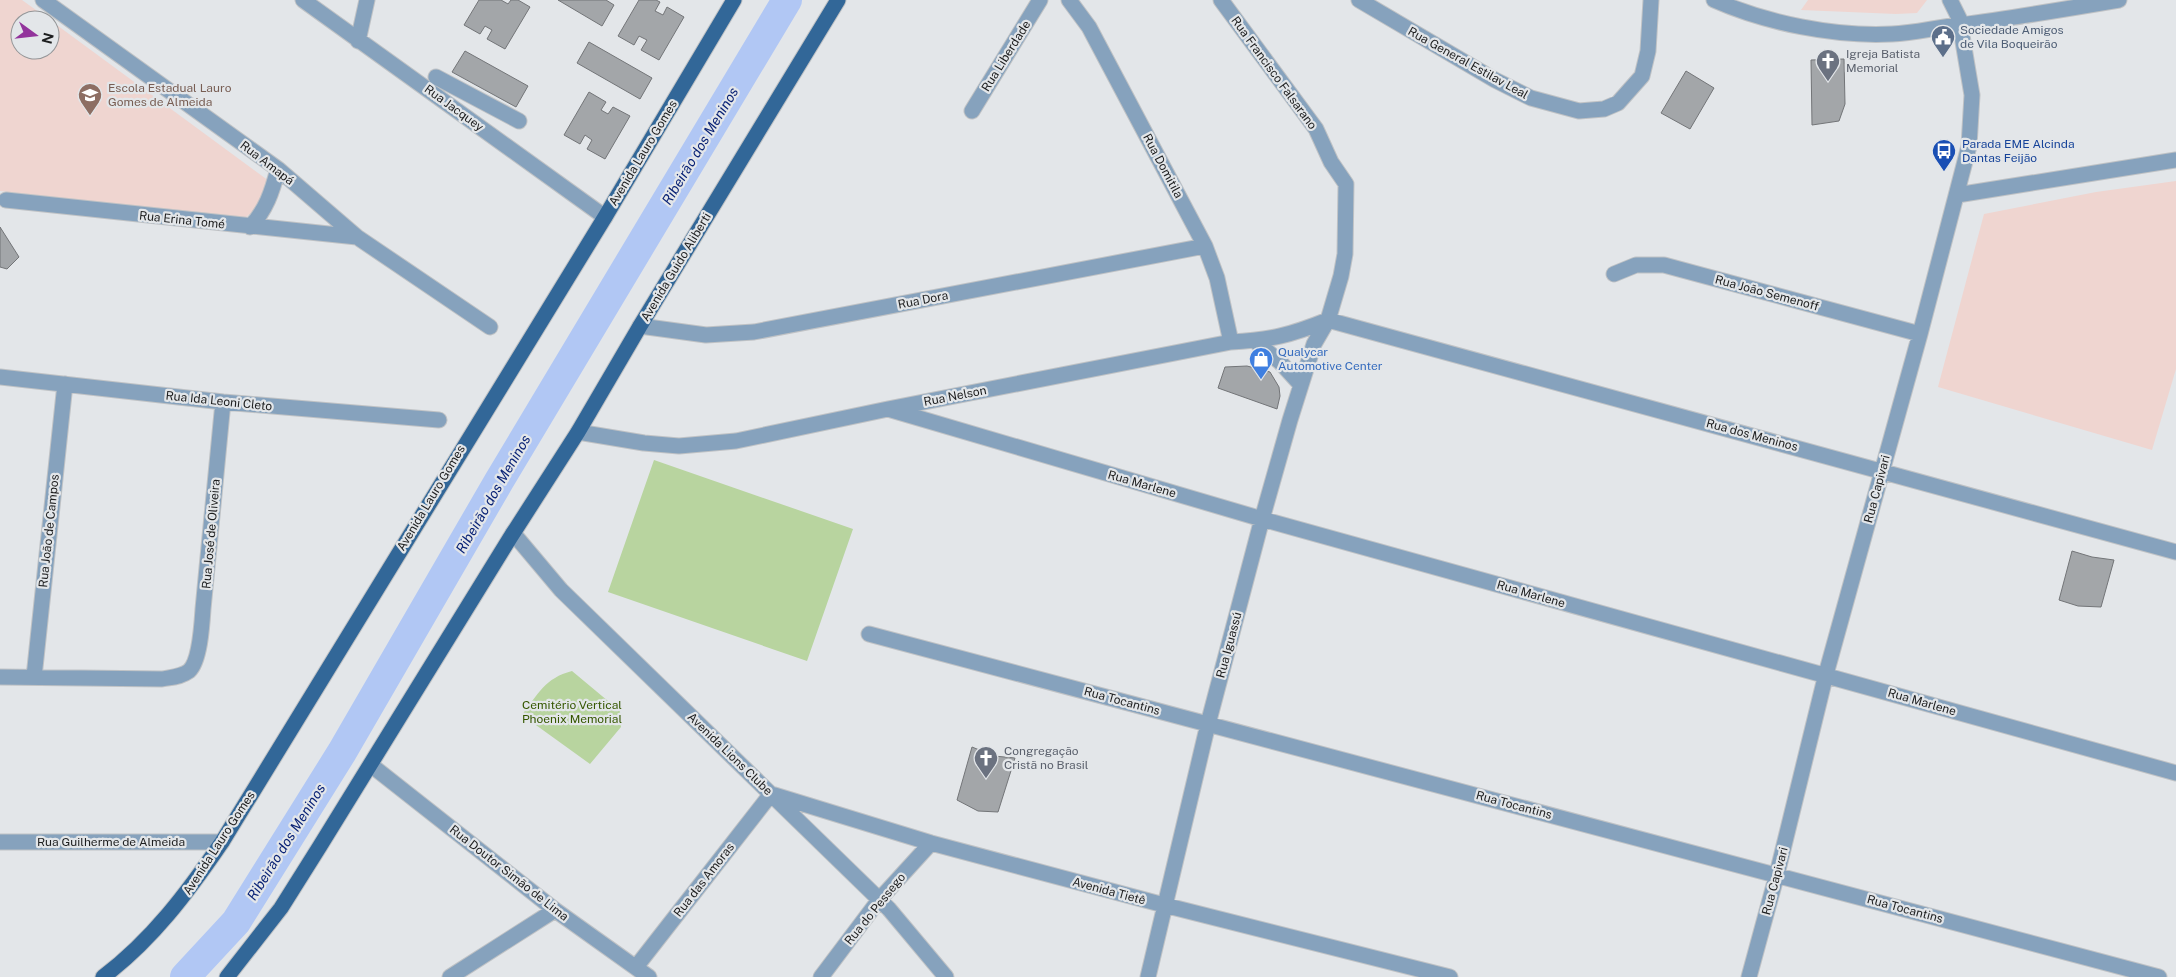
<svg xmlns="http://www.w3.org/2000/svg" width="2176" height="977" font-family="'Public Sans',sans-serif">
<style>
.education{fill:#efd5d0}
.green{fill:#b8d49f}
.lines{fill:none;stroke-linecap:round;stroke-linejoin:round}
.river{stroke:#b1c7f4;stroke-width:30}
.building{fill:#a3a6a9;stroke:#737578}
.minor-casing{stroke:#bfc2c5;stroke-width:17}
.major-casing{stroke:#bfc2c5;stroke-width:17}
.minor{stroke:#86a2bd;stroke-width:15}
.major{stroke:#326798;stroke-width:15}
.labels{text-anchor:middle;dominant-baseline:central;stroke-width:4.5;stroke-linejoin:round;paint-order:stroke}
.service-label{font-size:12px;fill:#4e5e75;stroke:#e3e6e9;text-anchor:start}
.worship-label{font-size:12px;fill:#5b616d;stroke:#e3e6e9;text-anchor:start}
.street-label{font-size:12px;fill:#1d1e1f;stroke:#e3e6e9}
.education-label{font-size:12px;fill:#785e54;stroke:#e3e6e9;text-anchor:start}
.transit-label{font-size:12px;fill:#164399;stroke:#e3e6e9;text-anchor:start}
.shop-label{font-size:12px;fill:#366cbe;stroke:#e3e6e9;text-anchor:start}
.park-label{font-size:12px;fill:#355700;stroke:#e3e6e9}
.water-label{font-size:14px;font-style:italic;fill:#0a2376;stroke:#e3e6e9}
</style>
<rect width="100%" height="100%" fill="#e3e6e9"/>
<path class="education" d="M0,0H22L50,20H20V50H50V20L269,181L256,209L246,217H232L0,191Z
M1808,0H1927L1917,13L1896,14L1801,10Z
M2176,181V369L2152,450L1938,387L1984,214L2096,192Z"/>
<path class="green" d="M654,460L853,529L807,661L608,592Z
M572,671L620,711L621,727L590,764L522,715C538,694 545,678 572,671Z"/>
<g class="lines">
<path class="river" d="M185,977L236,922L342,752L499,481L787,0"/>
</g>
<path class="building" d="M479,0H501L508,4L511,0H518L530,7L505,49L487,39L492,30L485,26L480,34L464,25Z
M558,0H606L614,5L602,26Z
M639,0H656L660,2L655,11L663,15L667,7L684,17L659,60L641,50L647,40L639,36L634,45L618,36Z
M589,42L652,78L640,99L577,63Z
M465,51L528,86L516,107L452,72Z
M1844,59L1845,104L1839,121L1812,125L1811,60Z
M1686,71L1714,88L1690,129L1661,113Z
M589,92L606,102L601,110L608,114L613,107L630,116L605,159L587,149L592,140L585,135L580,144L564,135Z
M0,227L19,257L7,269L0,267Z
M1247,366L1270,372L1279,387L1280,396L1277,409L1218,388L1225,367Z
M2072,551L2092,557L2114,560L2101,607L2078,606L2059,600Z
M972,747L994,756L1015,758L998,812L978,811L957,800Z"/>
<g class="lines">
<g class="minor-casing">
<path id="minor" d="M43,0L278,169L357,237L490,327
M303,0L605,217
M1069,0L1089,27L1205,246L1217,278L1231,342
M1359,0L1495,80L1531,98L1579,111L1604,109L1618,103L1642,76L1648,51L1651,0
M1714,0C1766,23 1835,37 1892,34C1915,33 1938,27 1960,25C2013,18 2066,9 2119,0
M358,41L367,0
M436,77L519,121
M972,111L1040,0
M1957,195L2176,160
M6,200L357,237
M250,227C266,210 272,192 278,169
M1614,274L1636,265H1664L1920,334
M1328,320L2176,552
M640,326L706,335L754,332L1205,246
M1255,341L1280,362L1301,385
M0,377L223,402L439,420
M888,409L1262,519L2176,773
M578,432L644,443L679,446L736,441L888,409L1231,342C1271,340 1291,335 1328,320
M513,533L561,590L889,909L946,977
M869,634L2159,977
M0,677L162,679C172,677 181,677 189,671C200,661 202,624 203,609L223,402
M34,677L65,384
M371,765L555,910L649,977
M771,794L931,843L1164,905L1450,977
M0,842H222
M636,967L771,794
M450,977L555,910
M821,977L879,900L931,843
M1148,977L1208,724L1262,519L1290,420L1314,344L1328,320L1341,276L1345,254L1346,184L1331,162L1316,129L1221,0
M1749,977L1777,874L1826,674L1920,334L1969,146L1972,95L1959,18L1950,0"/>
</g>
<g class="major-casing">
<path id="major" d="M103,977C152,940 188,892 222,842L605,217L734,0
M227,977L281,908L320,846L510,538L578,432L640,326L838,0"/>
</g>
<use href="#minor" class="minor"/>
<use href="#major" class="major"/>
</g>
<defs>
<g id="civic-pin" transform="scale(1.25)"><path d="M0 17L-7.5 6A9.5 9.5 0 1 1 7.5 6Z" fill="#5c6f8a" stroke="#e3e6e9"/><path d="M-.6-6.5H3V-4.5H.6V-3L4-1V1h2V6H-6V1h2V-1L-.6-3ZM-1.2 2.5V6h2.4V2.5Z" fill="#fff"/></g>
<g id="church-pin" transform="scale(1.25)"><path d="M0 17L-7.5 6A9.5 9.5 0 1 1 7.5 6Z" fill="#6b7280" stroke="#e3e6e9"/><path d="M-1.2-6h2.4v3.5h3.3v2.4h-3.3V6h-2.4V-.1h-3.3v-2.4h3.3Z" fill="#fff"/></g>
<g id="school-pin" transform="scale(1.25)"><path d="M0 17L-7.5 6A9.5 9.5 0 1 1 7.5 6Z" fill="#8d6e63" stroke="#e3e6e9"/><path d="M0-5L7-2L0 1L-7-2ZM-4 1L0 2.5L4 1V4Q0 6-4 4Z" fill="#fff"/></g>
<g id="bus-pin" transform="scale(1.25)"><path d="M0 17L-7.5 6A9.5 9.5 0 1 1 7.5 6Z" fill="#1a4fb4" stroke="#e3e6e9"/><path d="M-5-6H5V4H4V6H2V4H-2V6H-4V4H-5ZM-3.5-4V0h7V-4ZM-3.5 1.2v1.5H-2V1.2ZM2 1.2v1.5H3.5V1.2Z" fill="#fff"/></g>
<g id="shop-pin" transform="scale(1.25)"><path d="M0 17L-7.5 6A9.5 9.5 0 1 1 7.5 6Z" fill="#3f7fe0" stroke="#e3e6e9"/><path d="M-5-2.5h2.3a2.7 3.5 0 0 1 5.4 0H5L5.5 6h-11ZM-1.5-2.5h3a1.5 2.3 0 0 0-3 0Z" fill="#fff"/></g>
</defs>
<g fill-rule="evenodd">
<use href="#civic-pin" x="1943" y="37"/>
<use href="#church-pin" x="1828" y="61"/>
<use href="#school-pin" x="90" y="95"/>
<use href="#bus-pin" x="1944" y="151"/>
<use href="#shop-pin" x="1261" y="359"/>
<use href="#church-pin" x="986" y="758"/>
</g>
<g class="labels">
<g class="service-label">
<text x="1960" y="30">Sociedade Amigos<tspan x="1960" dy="14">de Vila Boqueirão</tspan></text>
</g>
<g class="worship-label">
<text x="1846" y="54">Igreja Batista<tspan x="1846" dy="14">Memorial</tspan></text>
<text x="1004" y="751">Congregação<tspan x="1004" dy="14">Cristã no Brasil</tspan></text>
</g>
<g class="street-label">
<text transform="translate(1006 56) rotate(-58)">Rua Liberdade</text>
<text transform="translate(1468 63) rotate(29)">Rua General Estilav Leal</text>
<text transform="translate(1274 73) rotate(54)">Rua Francisco Falsarano</text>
<text transform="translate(454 108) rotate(36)">Rua Jacquey</text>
<text transform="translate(643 153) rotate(-59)">Avenida Lauro Gomes</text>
<text transform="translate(267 163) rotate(37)">Rua Amapá</text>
<text transform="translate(1163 166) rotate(62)">Rua Domitila</text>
<text transform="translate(182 220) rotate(6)">Rua Erina Tomé</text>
<text transform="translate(676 267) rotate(-59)">Avenida Guido Aliberti</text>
<text transform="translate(1767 293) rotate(15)">Rua João Semenoff</text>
<text transform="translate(923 300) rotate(-11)">Rua Dora</text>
<text transform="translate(955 396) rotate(-11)">Rua Nelson</text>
<text transform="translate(219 401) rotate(6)">Rua Ida Leoni Cleto</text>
<text transform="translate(1752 435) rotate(15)">Rua dos Meninos</text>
<text transform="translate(1142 484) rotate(16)">Rua Marlene</text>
<text transform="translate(1877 489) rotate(-75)">Rua Capivari</text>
<text transform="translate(431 498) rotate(-59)">Avenida Lauro Gomes</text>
<text transform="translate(49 531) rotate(-84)">Rua João de Campos</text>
<text transform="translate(211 534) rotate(-85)">Rua José de Oliveira</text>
<text transform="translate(1531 594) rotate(16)">Rua Marlene</text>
<text transform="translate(1229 645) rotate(-75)">Rua Iguassú</text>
<text transform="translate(1122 701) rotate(15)">Rua Tocantins</text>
<text transform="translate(1922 702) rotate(16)">Rua Marlene</text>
<text transform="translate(730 754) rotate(44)">Avenida Lions Clube</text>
<text transform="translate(1514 805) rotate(15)">Rua Tocantins</text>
<text x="111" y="842">Rua Guilherme de Almeida</text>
<text transform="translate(219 843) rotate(-57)">Avenida Lauro Gomes</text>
<text transform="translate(509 873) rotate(38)">Rua Doutor Simão de Lima</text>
<text transform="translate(704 880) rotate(-52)">Rua das Amoras</text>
<text transform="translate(1775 881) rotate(-75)">Rua Capivari</text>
<text transform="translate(1109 891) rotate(15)">Avenida Tietê</text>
<text transform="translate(875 909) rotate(-51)">Rua do Pessego</text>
<text transform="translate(1905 909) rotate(15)">Rua Tocantins</text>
</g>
<g class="education-label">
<text x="108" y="88">Escola Estadual Lauro<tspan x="108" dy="14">Gomes de Almeida</tspan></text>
</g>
<g class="transit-label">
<text x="1962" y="144">Parada EME Alcinda<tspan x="1962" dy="14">Dantas Feijão</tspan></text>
</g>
<g class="shop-label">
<text x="1278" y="352">Qualycar<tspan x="1278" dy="14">Automotive Center</tspan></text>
</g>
<g class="park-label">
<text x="572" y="705">Cemitério Vertical<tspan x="572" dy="14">Phoenix Memorial</tspan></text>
</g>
<g class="water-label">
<text transform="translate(700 146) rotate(-59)">Ribeirão dos Meninos</text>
<text transform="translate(493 494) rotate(-60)">Ribeirão dos Meninos</text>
<text transform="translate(286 842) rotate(-58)">Ribeirão dos Meninos</text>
</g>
</g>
<g transform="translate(35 35) rotate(105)"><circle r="24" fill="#e3e6e9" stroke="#949698"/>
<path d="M0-4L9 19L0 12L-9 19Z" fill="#93349c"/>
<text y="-8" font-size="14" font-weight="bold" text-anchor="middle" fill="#1d1e1f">N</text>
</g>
</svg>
